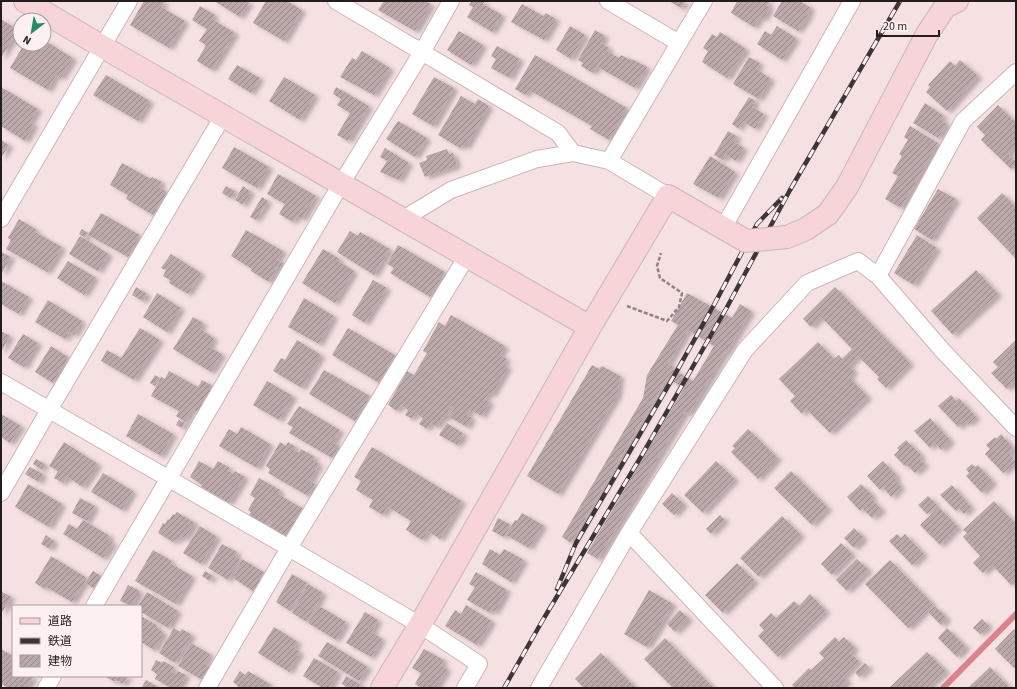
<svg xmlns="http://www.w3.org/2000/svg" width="1017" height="689" font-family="'Source Sans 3','Noto Sans JP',sans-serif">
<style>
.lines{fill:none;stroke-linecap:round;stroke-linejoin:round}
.stream{stroke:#da838a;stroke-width:6}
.building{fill:url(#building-hatch);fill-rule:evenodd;filter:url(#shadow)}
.street-casing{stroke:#cab6b7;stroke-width:18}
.secondary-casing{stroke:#cab6b7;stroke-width:24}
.path{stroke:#908182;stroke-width:2.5;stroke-dasharray:4 2;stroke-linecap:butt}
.street{stroke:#fff;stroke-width:16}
.secondary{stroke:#f7d4d8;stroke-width:22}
.rail-casing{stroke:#3e3636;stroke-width:4.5}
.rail{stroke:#fdf0f1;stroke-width:3;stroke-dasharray:9;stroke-linecap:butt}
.secondary-bridge-casing{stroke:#cab6b7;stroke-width:24;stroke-linecap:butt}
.secondary-bridge{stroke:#f7d4d8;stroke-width:22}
</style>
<defs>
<pattern id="building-hatch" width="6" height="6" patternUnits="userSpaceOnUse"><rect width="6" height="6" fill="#bba8a9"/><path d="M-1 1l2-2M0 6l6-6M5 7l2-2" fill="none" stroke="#988889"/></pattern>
<filter id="shadow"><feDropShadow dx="4.5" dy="2.5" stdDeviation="2" flood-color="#0004"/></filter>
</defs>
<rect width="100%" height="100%" fill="#f6e1e2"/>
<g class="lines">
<path class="stream" d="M943,688L1016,614"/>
</g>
<path class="building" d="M144,1H165L161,7L185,21L169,48L130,25Z
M214,1H250L240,17Z
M266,1H287L302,10L284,41L253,23Z
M384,1H425L431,4L415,31L378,10Z
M472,1H485L483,4L502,15L492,32L467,17L473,7L469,5Z
M669,1H686L681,8Z
M737,1H770L767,6L770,8L763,19L760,17L754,27L731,13Z
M782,1H800L811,8L807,14L809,15L798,31L773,16Z
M522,4L543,16L546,13L556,19L544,40L511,22Z
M200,6L215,15L212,19L235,33L212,70L197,61L206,45L199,41L207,29L192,20Z
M1,19L18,30L1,58Z
M570,26L585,35L571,59L556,50Z
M777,26L796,38L782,60L757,44L765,31L771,35Z
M595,30L605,36L601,43L609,48L593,73L581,66L583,63L578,60Z
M459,31L483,45L471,65L447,50Z
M720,32L746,49L727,78L702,62L708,51L703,48L712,34L717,37Z
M44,40L73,58L61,78L56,75L48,90L10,68L24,44H44Z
M497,46L520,59L510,78L491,68L496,59L491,56Z
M362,51L390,68L374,95L340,77L352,58L356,60Z
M607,51L619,58L621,55L631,60L632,59L647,67L635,88L598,67Z
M535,55L627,108L609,140L590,129L592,126L529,90L525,95L515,89Z
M749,57L760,63L756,69L771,79L759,99L733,84Z
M960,60L978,76L947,111L926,92L930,87L928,85L950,61L955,66Z
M237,65L260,78L251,93L228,79Z
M106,75L150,101L138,121L93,95Z
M284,77L315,95L300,120L269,101Z
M434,77L454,88L433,126L412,114Z
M1,87L38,109L30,122L34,125L25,141L1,126Z
M336,87L369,106L348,141L337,135L350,113L337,105L341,99L333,94Z
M461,96L475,104L478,99L489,106L466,147L462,145L460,148L438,135Z
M749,97L756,101L752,107L764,114L755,129L743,121L739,129L732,124Z
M925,103L944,116L941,120L947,124L938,138L913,123Z
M998,105L1016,123V146L1008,154L1014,160L1016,159V168L1014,166L1011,169L981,140L985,135L977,127Z
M398,121L427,138L415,157L386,139Z
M910,126L938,143L901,208L885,199L898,176L892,173L902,156L899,154L908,140L904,137Z
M728,131L738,137L734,142L744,148L736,161L726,155L723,160L714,155Z
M1,140L9,145L1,158Z
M234,147L269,167L257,188L222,168Z
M385,148L409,163L399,180L380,172L387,161L380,157Z
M447,149L449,154L453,153L457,166L425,177L419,163L427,160L426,156Z
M710,156L735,172L719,198L693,184Z
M122,163L151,179L152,177L162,182L159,187L167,192L153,215L126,199L128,195L110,185Z
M278,174L316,196L302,219L297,216L293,222L279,214L285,204L267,194Z
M226,186L235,191L230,198L222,193Z
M243,186L251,192L243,205L235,200Z
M938,189L956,199L932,240L914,229Z
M1002,193L1016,207V259L977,218Z
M262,197L268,201L256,220L250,217Z
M101,213L140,235L128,257L88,235Z
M19,219L37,230L35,232L62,247L47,272L6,249L11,240L8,238Z
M82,229L88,233L85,238L79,234Z
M246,230L283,251L277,260L283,263L280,268L277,267L269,282L251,271L252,269L231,256Z
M350,231L358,236L360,232L390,249L374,275L337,252Z
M917,235L937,248L914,285L894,273Z
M80,236L109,254L98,271L69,254Z
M398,245L445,272L430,297L390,273L394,268L387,264Z
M323,249L340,259L338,261L354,271L335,303L302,283Z
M1,252L11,257L2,273L1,272Z
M171,254L201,273L188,294L169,283L170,280L163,276L166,270L161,268Z
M68,261L95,277L84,295L57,278Z
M976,270L998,294L953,335L931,311Z
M373,280L387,288L365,323L352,315Z
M1,281L29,297L19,314L1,304Z
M136,287L147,294L143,301L132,295Z
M835,287L910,363L886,388L877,379L879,377L858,356L849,366L854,371L849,377L868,397L830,433L806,409L802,414L790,401L795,396L779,379L818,342L834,359L839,355L842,359L852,349L821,317L811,327L803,319Z
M157,293L181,308L167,332L143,317Z
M687,293L732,318L740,304L751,311L726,353L725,352L689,414L685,412L598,559L587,553L684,388L667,378L571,543L562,537L643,398L647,375L678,325L671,321ZM688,330L714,346L693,381L673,369L674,367L668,364Z
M304,298L334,316L319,344L288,327Z
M48,300L82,321L74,335L69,332L65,339L35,322Z
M451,315L505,346L500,355L507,359L503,364L508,367L492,395L489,393L485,399L490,402L482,416L470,410L467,415L472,418L467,427L449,417L454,408L451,406L448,411L450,412L446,419L443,417L437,427L430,423L427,429L419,424L423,418L415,413L412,419L405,415L408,410L401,405L397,411L388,405L407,371L414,375L427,353L423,351L439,322L445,326Z
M193,317L203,323L200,329L214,338L209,347L222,354L211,372L173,349Z
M140,328L160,340L134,380L101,361L107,350L121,358Z
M348,328L395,355L379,383L332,355Z
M1,331L10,336L1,352Z
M23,334L38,343L24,367L8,358Z
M297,340L321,355L302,388L273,371L281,358L285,360Z
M1016,340V380L1007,389L991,373L998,367L993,362Z
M51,346L68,357L53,383L35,372Z
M592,365L599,369L602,366L620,376L617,396L558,494L527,476Z
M324,370L370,396L355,421L309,394Z
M169,371L198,387L202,380L216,388L202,414L192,409L185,422L176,416L179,411L151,396L161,377L165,379Z
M155,375L160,378L155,386L150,383Z
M267,381L293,396L279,420L253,405Z
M951,395L956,401L959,398L976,417L969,424L966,421L958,427L938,406Z
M299,406L340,430L333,443L339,446L332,458L289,433L293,427L287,424Z
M1,414L21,426L10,443L1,437Z
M138,414L173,434L161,456L126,436Z
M930,418L951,441L941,450L935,443L930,448L914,431Z
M179,420L185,423L182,428L176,425Z
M447,423L464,434L457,445L439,435Z
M241,427L270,444L257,468L219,446L229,429L237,434Z
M748,429L778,458L758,479L731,452L735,448L732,446Z
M1001,434L1014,449L1009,453L1016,462L1003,473L985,454L990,449L986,445L995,437L996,439Z
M906,440L922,456L919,458L925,465L915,473L907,465L905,466L894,455L899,450L897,448Z
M64,442L98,464L83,487L67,477L63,483L54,478L58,471L49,466Z
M280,442L286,446L288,442L296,447L294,450L299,453L301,449L315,457L313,460L319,464L310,481L315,484L308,496L268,473L270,469L266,466Z
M372,447L462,501L440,539L428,531L422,540L406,530L411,521L388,507L383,515L369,507L373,500L356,490L361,481L354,477Z
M36,459L45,464L42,470L33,464Z
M199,461L213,469L218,461L230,468L228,471L233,474L235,471L245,477L229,503L201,487L202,485L190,477Z
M716,461L735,479L703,513L684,495Z
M883,461L897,476L895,478L901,488L891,497L883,487L880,490L867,476Z
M972,464L975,467L978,465L993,482L982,493L966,476L969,473L966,469Z
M30,467L43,474L39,482L25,474Z
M791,471L828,508L812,525L774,488Z
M103,473L133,491L122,510L91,492Z
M259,478L280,490L278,494L307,511L287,538L269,527L272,522L269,520L265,527L248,517L251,512L248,510L255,498L250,495Z
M28,484L62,504L49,527L15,507Z
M861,484L873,496L871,498L882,510L872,518L862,508L860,511L847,497Z
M952,485L971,507L964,514L959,508L956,511L940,495Z
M672,493L684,504L674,515L662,504Z
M928,496L937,505L927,514L918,505Z
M80,498L95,506L87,521L72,513Z
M994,501L1016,524V580L1011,585L992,565L983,573L973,563L980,556L963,537L967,533L963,530Z
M939,507L958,527L940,545L920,525Z
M177,512L195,523L185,539L181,536L178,541L175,539L173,542L158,533L163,523L165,524L168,519L169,520L173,514L175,515Z
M522,513L543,525L529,548L506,535L515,520L517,521Z
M720,515L725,520L711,534L706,529Z
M782,516L801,535L759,577L740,558Z
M498,518L511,525L504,537L492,531Z
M83,520L110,536L108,540L113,543L103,558L63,534L69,524L77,529Z
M200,526L217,537L201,564L183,553Z
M854,528L864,538L854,548L844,538Z
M897,534L901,538L905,534L924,554L912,565L889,541Z
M46,535L54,541L50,549L41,544Z
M841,543L852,554L832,575L821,564Z
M222,544L237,552L235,556L240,559L228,580L208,568Z
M490,549L500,555L504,549L524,560L511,582L482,564Z
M153,550L172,561L170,563L192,576L176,604L135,581Z
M51,556L87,578L72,602L46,587L45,589L35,583Z
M242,559L267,574L256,593L233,578Z
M857,559L869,570L847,591L836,580Z
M890,560L933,604L908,628L865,584Z
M737,563L755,581L723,613L705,595Z
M93,571L105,578L97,590L85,583Z
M205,571L213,576L210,581L202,576Z
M476,572L507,590L495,612L492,610L490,613L467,600L475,587L469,584Z
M292,574L307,583L290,611L276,602Z
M308,584L323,593L307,622L292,613Z
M128,585L140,591L132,606L120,601Z
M649,590L673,604L647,647L624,634Z
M1,591L11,597L1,614Z
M147,592L178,611L168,628L141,612V606H138Z
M810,594L826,611L778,657L758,636L764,630L759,625L771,613L776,618L794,601L799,606Z
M466,605L492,621L477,645L445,626L455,610L461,614Z
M319,606L346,622L336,640L308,623Z
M935,606L947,618L941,625L928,612Z
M680,610L689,619L675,632L667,624Z
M365,612L378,620L372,632L382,639L371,657L346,643Z
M141,616L158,626L157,628L164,633L154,650L141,642Z
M982,619L989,626L980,634L973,628Z
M274,627L298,642L294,648L300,652L289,672L258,653Z
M174,628L180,632L182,629L192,635L175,663L159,653Z
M947,628L966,647L957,657L938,638Z
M1014,629L1016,631V666L1014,668L995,649Z
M835,637L839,642L844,637L855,648L850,653L859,661L843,677L848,681L841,688H795L792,685L809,668L811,670L824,658L819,653Z
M665,638L700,674L714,688H673L644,659Z
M327,642L368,667L359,681L318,656Z
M191,643L210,654L205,664L213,668L206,682L178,666Z
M1,649L13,656V676H34L27,688H9L1,684Z
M424,649L444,660L441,665L447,669L436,688H421L415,684L421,673L412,668Z
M927,652L946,671L927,688H889Z
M601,653L636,688H584L575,679Z
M314,658L338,672L329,688H323L303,676Z
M156,660L162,663L163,661L174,667L172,672L176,674L178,671L186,675L179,688H171L155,679L157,674L151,670Z
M865,663L869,667L859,677L855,672Z
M990,667L1010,688H971L969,687Z
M240,671L245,675L248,671L270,684L267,688H237L238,686L233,682Z
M104,676H128L123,684L116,680L115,682Z
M346,676L360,684L358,688H348L342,684Z
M146,680L158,687V688H143L142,687Z"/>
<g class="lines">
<g class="street-casing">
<path id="street" d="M336,1L558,133L573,153
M608,1L679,43
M609,161L704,1
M1,219L129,1
M403,219L451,190L537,159L573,153L609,161L668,196
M723,228L852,1
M878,276L963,121L1016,72
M1,382L289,548L420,625L479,664L465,688
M1,493L49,410L223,116
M629,533L775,688
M94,606L341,184L422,52L451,1
M46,688L53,676
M207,688L289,548L467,256
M539,688L629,533L745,350L807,283L858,261L878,276L942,350L1016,428"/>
</g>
<g class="secondary-casing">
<path id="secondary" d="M25,1L103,47L590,327
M787,237L806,229L828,214L847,187L927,34L945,7L957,1
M382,688L420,625L590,327L668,196L732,233"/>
</g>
<path class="path" d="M627,306L667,321L679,307L682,293L660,278L657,266L661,253"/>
<use href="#street" class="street"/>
<use href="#secondary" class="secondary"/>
<g class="rail-casing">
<path id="rail" d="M557,589L576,543L674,376L715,303L757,224L782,198
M504,688L544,618L642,455L726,309L790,190L900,1"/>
</g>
<use href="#rail" class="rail"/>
<g class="secondary-bridge-casing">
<path id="secondary-bridge" d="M732,233L746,241L787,237"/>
</g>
<use href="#secondary-bridge" class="secondary-bridge"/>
</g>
<rect width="1017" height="689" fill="none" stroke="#241d1d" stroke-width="4"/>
<rect x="12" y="605" width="130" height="72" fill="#fdf0f1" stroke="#a69c9c"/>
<rect x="20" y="618" width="20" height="6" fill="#f7d4d8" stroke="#a69c9c"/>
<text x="48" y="625" font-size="12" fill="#241d1d">道路</text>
<rect x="20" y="638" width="20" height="6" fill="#3e3636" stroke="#a69c9c"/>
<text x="48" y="645" font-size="12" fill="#241d1d">鉄道</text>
<rect x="20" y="655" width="20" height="12" fill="url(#building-hatch)" stroke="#a69c9c"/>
<text x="48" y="665" font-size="12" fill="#241d1d">建物</text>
<g transform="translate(32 32) rotate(211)"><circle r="19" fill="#fdf0f1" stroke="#a69c9c"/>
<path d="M0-3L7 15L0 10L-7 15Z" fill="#268c68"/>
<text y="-6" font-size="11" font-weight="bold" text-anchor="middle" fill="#241d1d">N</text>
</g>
<path d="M877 30v6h62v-6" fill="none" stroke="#241d1d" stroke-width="2"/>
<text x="883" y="30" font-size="12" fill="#241d1d" stroke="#fdf0f1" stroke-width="3" paint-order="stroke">20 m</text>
</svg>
